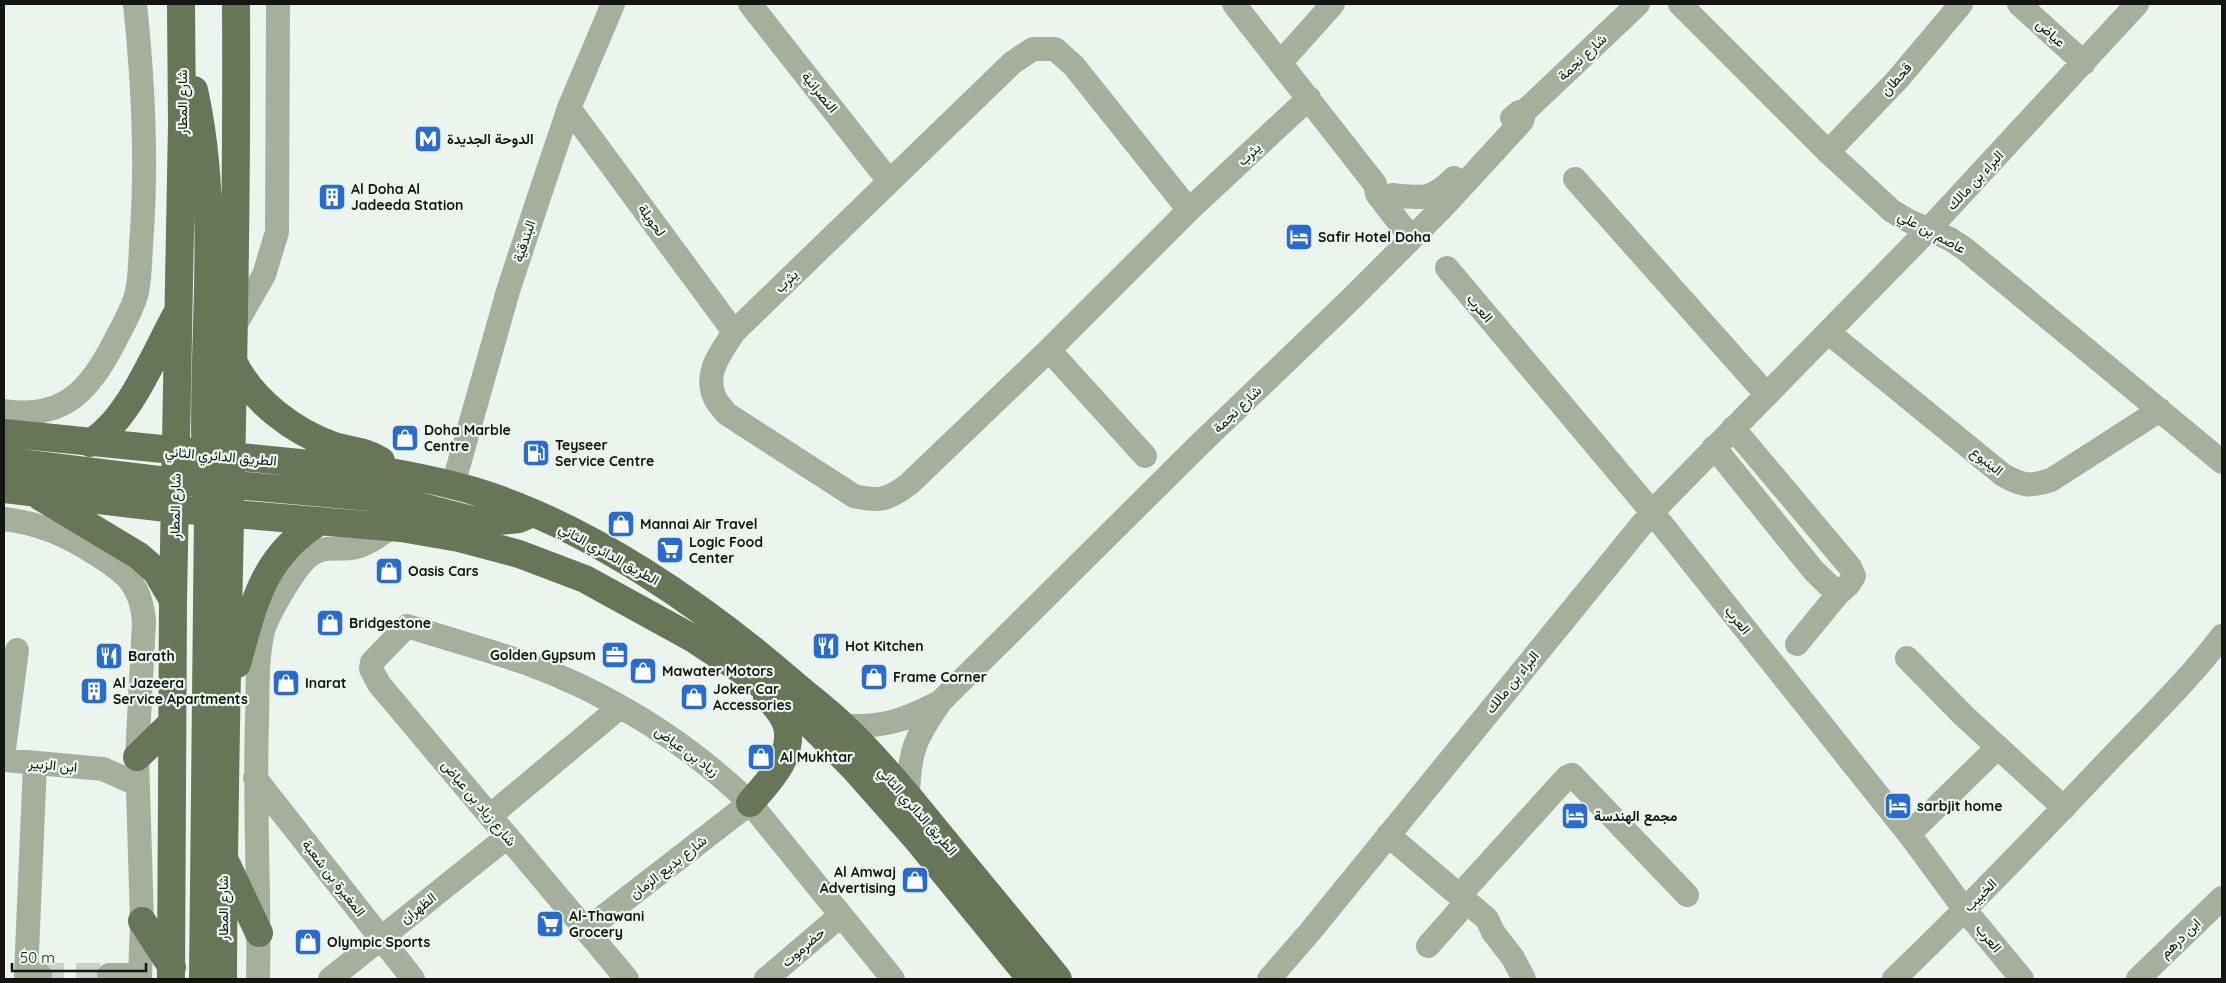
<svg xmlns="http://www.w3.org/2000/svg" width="2226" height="983" font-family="Quicksand,Vazirmatn,sans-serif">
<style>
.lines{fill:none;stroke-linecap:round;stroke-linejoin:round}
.minor-tunnel{stroke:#cad3cc;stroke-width:24;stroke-dasharray:24 12;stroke-linecap:butt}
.minor{stroke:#a6af9c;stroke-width:24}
.major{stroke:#677656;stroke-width:28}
.labels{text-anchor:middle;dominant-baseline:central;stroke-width:4.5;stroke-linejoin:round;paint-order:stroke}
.street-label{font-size:14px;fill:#121512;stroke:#ebf5ed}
.poi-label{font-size:14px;font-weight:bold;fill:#121512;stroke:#ebf5ed;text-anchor:start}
</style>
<rect width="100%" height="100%" fill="#ebf5ed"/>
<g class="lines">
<path class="minor-tunnel" d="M40,975H109"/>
<path class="minor" d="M750,4L889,181
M1234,4L1375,184L1377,194L1411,238
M1680,4L1828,152L1892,211L1909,221L1950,239L1965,249L2222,462
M2019,4L2084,63
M1280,63L1333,4
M569,108L734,332
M1512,118L1519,112L1525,111L1638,4
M1828,152L1898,79L1961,4
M1575,179L1767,395
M1392,195C1422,198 1431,201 1454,178
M1189,210L1074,66L1055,49H1033L1012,63L734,332C722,351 703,373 715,398C717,403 723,409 727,414L854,496C879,502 888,500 909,484L1049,350L1189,210L1309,98
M1447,268L1652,512L1909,834L1965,910L2022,979
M234,327L264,275L277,232L278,4
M1829,333L2003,475C2023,486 2029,487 2051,480L2160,410
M1049,350L1145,456
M4,411C64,420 90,390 115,341C123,325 133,309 137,292C141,273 140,251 142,231C147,155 143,80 135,4
M1714,447L1814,571L1838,594L1849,584L1854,576L1850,567L1733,428
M453,485L508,291L536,206L569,108L613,4
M4,519C39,523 66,535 96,554C108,562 122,570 131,582C140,594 143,608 144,622L137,757L142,921L140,979
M1797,644L1838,594
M1907,658L1963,715L2064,808
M844,726C885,727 903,721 940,702
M4,749L17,650
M4,760L103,769L137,784
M35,764L26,975H40
M255,778L413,979
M908,797C909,751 915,738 941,701L1201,443L1350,300L1445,205L1522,121L1525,111
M490,816L620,707
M1909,834L1998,747
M1388,835L1487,919L1493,932L1513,958L1524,979
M1459,896L1567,777L1572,775L1687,895
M586,930L750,803
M1428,946L1458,912
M109,975H140
M258,979C260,893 254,808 257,722C258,692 256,661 263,631C268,614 294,569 308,557C321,545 335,550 351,548C366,546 379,536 391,527
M330,979L507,837
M627,979L379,684L371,669L372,662L407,626C445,638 485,649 523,662C607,692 686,741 750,803L893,979
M766,979L840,916
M1269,979L1309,933L1652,512L1929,229L2137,4
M1894,979C1967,909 2037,836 2107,762C2146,721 2188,681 2222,636
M2138,979L2222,898"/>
<path class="major" d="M194,90C222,215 200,345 206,471
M233,361C251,400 294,432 334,446C351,451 366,451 381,461
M4,433L390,472C418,477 447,483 474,491C587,525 705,607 794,684C810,698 828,711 843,726C879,760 911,800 943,839C981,886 1020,932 1058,979
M90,443C129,420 154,355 176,315
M176,451C202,463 206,485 208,512L203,979
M4,461L175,482H193
M212,483L369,497L407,503L472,520L488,522L519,519L533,513
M4,489L175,509L401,528L459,538L519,554L585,579L694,639L744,672L802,716L853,767L915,837L1031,979
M41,497L139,556L156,571L173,600
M237,664C254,603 262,557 320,521
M137,757L172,723
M750,803C768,782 794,757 787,726C784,716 774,704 767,697
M226,863L259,933
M142,921L172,967
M171,979L173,600L182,125L181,4
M223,979C224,654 238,329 236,4"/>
</g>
<defs>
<g id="metro-square" transform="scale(1.4375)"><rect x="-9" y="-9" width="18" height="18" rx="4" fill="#276bd7" stroke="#ebf5ed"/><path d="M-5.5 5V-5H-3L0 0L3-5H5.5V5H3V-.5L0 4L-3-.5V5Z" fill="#fff"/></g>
<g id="building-square" transform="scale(1.4375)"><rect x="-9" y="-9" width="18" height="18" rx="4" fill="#276bd7" stroke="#ebf5ed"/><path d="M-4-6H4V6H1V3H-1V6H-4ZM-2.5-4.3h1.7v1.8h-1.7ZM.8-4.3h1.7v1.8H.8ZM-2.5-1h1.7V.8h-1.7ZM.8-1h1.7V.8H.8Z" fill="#fff"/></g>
<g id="hotel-square" transform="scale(1.4375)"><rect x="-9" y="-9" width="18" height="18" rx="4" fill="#276bd7" stroke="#ebf5ed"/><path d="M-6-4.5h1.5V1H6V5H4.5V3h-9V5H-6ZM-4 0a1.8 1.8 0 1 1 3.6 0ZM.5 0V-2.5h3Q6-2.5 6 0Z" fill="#fff"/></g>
<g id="shop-square" transform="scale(1.4375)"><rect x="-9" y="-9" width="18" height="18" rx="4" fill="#276bd7" stroke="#ebf5ed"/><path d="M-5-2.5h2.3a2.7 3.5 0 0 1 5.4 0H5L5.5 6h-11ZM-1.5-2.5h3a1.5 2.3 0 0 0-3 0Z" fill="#fff"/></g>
<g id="fuel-square" transform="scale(1.4375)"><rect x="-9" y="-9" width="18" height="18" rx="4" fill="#276bd7" stroke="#ebf5ed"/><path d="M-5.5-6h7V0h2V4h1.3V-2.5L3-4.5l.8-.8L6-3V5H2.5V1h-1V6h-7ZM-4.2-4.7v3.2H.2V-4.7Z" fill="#fff"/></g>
<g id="supermarket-square" transform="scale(1.4375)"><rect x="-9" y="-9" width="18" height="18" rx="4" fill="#276bd7" stroke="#ebf5ed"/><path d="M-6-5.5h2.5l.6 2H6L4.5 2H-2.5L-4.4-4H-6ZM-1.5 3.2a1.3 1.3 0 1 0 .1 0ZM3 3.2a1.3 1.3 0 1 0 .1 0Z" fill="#fff"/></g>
<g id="restaurant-square" transform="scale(1.4375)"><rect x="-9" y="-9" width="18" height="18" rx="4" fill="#276bd7" stroke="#ebf5ed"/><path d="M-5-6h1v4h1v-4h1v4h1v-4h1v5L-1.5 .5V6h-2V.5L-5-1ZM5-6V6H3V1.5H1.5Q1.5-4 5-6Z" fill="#fff"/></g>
<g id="office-square" transform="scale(1.4375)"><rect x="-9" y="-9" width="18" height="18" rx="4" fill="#276bd7" stroke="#ebf5ed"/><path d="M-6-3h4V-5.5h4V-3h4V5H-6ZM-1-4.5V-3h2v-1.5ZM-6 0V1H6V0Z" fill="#fff"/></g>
</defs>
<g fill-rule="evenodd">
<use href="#metro-square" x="428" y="139"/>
<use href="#building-square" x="332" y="197"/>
<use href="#hotel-square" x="1299" y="237"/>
<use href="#shop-square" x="405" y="438"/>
<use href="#fuel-square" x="536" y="453"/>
<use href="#shop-square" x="621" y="524"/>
<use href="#supermarket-square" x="670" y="550"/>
<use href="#shop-square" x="389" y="571"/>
<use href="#shop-square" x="330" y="623"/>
<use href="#restaurant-square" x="826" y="646"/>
<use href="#office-square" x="615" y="655"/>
<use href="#restaurant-square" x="109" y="656"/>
<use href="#shop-square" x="643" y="671"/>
<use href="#shop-square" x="874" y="677"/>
<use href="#shop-square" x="286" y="683"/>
<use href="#building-square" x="94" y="691"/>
<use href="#shop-square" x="694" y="697"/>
<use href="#shop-square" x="761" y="757"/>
<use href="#hotel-square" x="1898" y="806"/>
<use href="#hotel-square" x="1575" y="816"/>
<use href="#shop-square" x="915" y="880"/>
<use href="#supermarket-square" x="550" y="924"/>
<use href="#shop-square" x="308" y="942"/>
</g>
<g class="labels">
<g class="street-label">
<text transform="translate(2051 33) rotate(43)">عياض</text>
<text transform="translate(1582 57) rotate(-43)">شارع نجمة</text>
<text transform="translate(1896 79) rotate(-48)">قحطان</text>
<text transform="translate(820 92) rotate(51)">النصرانية</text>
<text transform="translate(182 102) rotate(-90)">شارع المطار</text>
<text transform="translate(1249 154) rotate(-43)">يثرب</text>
<text transform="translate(1975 180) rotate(-47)">البراء بن مالك</text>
<text transform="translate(652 220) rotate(54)">لحويلة</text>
<text transform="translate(1932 232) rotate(28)">عاصم بن علي</text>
<text transform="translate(524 241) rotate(-72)">البندقية</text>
<text transform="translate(786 281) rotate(-44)">يثرب</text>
<text transform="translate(1480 308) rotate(50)">العرب</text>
<text transform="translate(1237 409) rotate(-44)">شارع نجمة</text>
<text transform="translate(221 456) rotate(5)">الطريق الدائري الثاني</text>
<text transform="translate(1987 461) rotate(38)">الينبوع</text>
<text transform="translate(175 506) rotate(-89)">شارع المطار</text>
<text transform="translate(609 554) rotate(29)">الطريق الدائري الثاني</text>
<text transform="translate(1738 620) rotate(51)">العرب</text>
<text transform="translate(1512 682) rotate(-51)">البراء بن مالك</text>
<text transform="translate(687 751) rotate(36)">زياد بن عياض</text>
<text transform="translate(53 765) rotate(5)">ابن الزبير</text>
<text transform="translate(479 803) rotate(50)">شارع زياد بن عياض</text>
<text transform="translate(918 811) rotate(49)">الطريق الدائري الثاني</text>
<text transform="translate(668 867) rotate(-38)">شارع بديع الزمان</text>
<text transform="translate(334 878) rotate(52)">المغيرة بن شعبة</text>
<text transform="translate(1980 895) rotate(-45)">الخبيب</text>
<text transform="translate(223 908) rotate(-90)">شارع المطار</text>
<text transform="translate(418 908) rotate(-38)">الظهران</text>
<text transform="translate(1989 938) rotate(51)">العرب</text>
<text transform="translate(2180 938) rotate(-44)">ابن درهم</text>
<text transform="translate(803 947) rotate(-41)">حضرموت</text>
</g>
<g class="poi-label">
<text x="447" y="139">الدوحة الجديدة</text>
<text x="351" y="189">Al Doha Al<tspan x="351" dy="16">Jadeeda Station</tspan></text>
<text x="1318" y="237">Safir Hotel Doha</text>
<text x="424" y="430">Doha Marble<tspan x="424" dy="16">Centre</tspan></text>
<text x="555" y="445">Teyseer<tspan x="555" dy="16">Service Centre</tspan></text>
<text x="640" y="524">Mannai Air Travel</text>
<text x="689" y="542">Logic Food<tspan x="689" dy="16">Center</tspan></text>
<text x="408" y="571">Oasis Cars</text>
<text x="349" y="623">Bridgestone</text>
<text x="845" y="646">Hot Kitchen</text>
<text x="596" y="655" text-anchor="end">Golden Gypsum</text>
<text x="128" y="656">Barath</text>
<text x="662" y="671">Mawater Motors</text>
<text x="893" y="677">Frame Corner</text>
<text x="113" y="683">Al Jazeera<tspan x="113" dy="16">Service Apartments</tspan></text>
<text x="305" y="683">Inarat</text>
<text x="713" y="689">Joker Car<tspan x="713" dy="16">Accessories</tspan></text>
<text x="780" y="757">Al Mukhtar</text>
<text x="1917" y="806">sarbjit home</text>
<text x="1594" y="816">مجمع الهندسة</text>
<text x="896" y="872" text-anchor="end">Al Amwaj<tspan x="896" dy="16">Advertising</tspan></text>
<text x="569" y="916">Al-Thawani<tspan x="569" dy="16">Grocery</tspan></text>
<text x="327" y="942">Olympic Sports</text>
</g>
</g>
<rect width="2226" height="983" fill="none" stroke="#121512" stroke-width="10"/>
<path d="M12 963v8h134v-8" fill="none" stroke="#121512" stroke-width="2.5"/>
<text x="20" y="963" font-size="15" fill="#121512" stroke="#ebf5ed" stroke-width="4" paint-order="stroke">50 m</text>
</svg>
